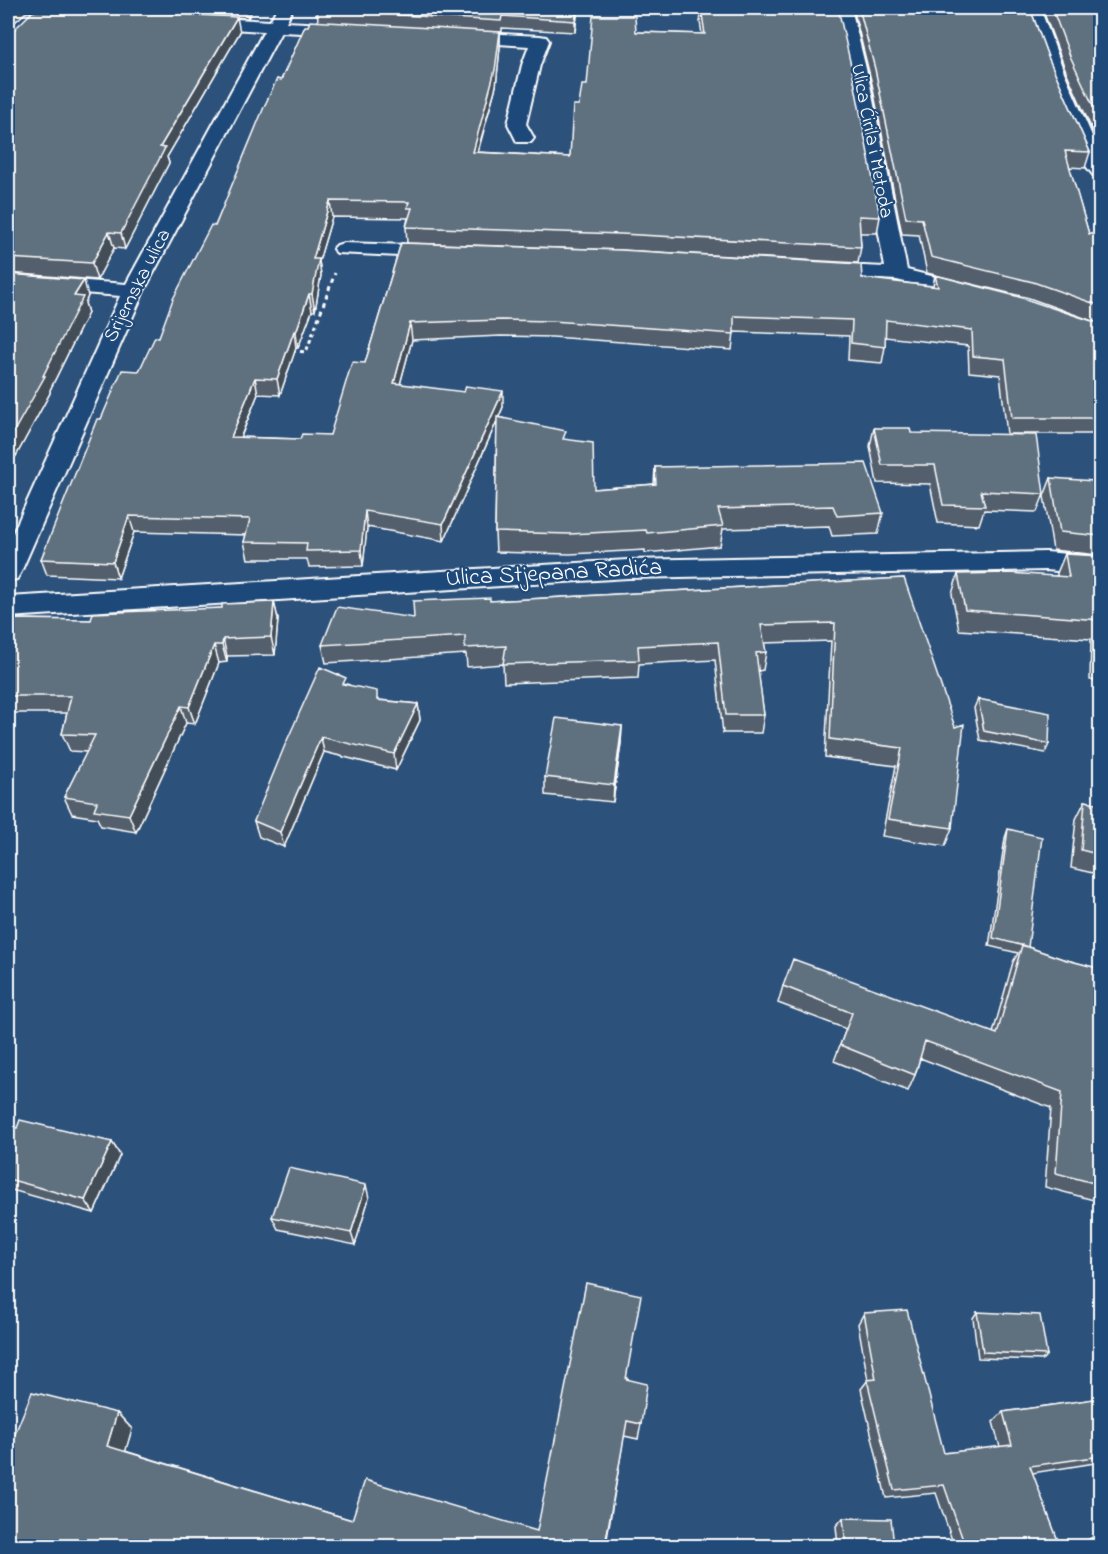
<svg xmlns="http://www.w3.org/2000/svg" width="1108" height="1554" font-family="'Indie Flower',sans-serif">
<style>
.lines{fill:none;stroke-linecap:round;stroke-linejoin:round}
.street-casing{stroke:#fff;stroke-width:4}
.path{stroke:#fff;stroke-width:3;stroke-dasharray:4 4;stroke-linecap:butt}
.street{fill:#1f4a7a;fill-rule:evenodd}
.wall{fill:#525f6d;stroke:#fff;stroke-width:1.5}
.shaded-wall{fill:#424e59;stroke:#fff;stroke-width:1.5}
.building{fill:#5f6f7f;stroke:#fff;stroke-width:1.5}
.labels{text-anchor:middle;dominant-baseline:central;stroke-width:4.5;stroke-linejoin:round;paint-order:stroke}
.far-street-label{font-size:20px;fill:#fff;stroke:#1f4a7a}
.street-label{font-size:24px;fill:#fff;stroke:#1f4a7a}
</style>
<rect width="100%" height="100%" fill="#2c517b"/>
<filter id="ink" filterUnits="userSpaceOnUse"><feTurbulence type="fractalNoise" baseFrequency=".0167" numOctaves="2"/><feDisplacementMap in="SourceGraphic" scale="12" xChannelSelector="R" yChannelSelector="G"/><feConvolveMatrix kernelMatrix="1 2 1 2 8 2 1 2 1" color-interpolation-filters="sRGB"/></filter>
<g filter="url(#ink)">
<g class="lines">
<g class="street-casing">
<path id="street" d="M277,8H291L292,10L286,22L345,25L351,26L354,30L351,34L345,35L281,32L144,291L21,572L17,579L8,581V544L120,296L8,287V275L126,284L264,31L199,27L193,26L190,22L193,18L199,17L270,21Z
M835,8H851L870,85L907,270L980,288L983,293L980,298L972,300L897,280L821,276L813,275L810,270L813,265L821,264L885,267L852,85Z
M1024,8H1040L1064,72L1100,154V177L1093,175L1086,166L1046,72Z
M459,32L540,36L546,37L549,41L540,65L526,124L534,138L531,142H517L508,124L522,65L529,46L453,41L450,37L453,33Z
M344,243L441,246L448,248L452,252L448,256L441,258L337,253L333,249L337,245Z
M1046,552L1100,557V575L1046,570L628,578L8,617V597L628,560Z"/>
</g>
<path class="path" d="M292,351L306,352L335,273"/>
<use href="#street" class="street"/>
</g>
<path class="wall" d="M8,8H253L248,18L195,15L240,32L167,157L169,163L125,249L114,248L97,280L8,273V33L15,29L37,10L25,13L8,28Z
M578,8L575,32L502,28V32H500V47L496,86L478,152L570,157L579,105L587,85L636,32L702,34L700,22L701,8L880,217L877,233H860L861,247L858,263L620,250L407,243L406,227L408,218L332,217L319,261L321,275L315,311H312L298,348H296L280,395L258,394L241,437L300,439L330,435L365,363L401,243L862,278L933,286L935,275L1101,324V434H1007L1000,375L969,372L968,346L885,337V347L882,363L848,360L849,336L734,332L732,350L552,337L501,336L412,340L400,384L503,407L499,417L566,440L594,489L654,484L655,467L883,513L878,534L832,536L829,526L723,529L720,546L645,553V550L570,554L496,552L495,532L497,421L444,541L367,527L363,566L309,567L307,559H248L244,542L246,535L134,532L118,578L47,575L41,559L101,419L139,371L159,337L215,226L281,80L308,26L318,21L317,10Z
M853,8H1030L1048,57L1090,152L1085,168L1069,167L1089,234H1101V324L1029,298L927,273L919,235L902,234L872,84Z
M1042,8H1101V150L1066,71Z
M8,274L88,296L85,303L88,313L50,390V393L16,456L8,455Z
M874,428L911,433L1044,494L1037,512L984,510L979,525L938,523L930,484L877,483L870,446Z
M1101,476V548L1098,555L1053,550L1044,496L1051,478L1098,500Z
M1065,554L1101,556V682L1090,680L1091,639L959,630L952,594L958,574L1057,576V573Z
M904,578L952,828L945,846L882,836L896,766L825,757L831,641L764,643L766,652L763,670L758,671L764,715L761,733H723L715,660L639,664L638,678L504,683L503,664L467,667L466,654L326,663L322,645L414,618L490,601Z
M274,602L278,619L275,655L227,656V662L219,663L195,724L186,723L136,832L101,826L97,818L72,814L64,797L87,752L70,751L62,734L67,713H8V619L91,620L222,608Z
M347,684L379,700L418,704L420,720L396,770L324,752L284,847L259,837L254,821Z
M978,699L1049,744L1045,753L980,740L974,708Z
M622,726L621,743L613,802L545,795V777Z
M1085,801L1101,804V875L1071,868L1076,819Z
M1008,829L1028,947L1063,959L1101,969V1202L1045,1187L1051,1108L920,1058L915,1075L908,1091L834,1061L846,1029L778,1003L783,986L993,1033L1013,962L1018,953L989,946L1005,838Z
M8,1125L17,1128L112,1142L120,1155L94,1213L8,1189Z
M369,1198L355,1245L278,1229L272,1217Z
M977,1312L1047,1355L1042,1360L978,1358L973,1318Z
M864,1313L944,1453L1000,1447L993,1422L1003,1412L1101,1398V1462L1032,1473L1060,1546H954L936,1493L886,1498L861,1389L868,1380L858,1324Z
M627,1379L641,1424L638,1439L624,1436L606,1545L8,1546L117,1413L132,1429L125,1451L352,1520L537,1531Z
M843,1518L894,1546H838L836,1526Z
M1101,1532V1546H1089L1086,1541Z"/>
<path class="shaded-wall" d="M10,8H50L25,13L8,28V10Z
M246,8H253L248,18Z
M577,8H578L575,32V21Z
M237,17L240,32L167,157L169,163L125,249L121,233L160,147Z
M500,32V47L496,86L473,167V152Z
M330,201L332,217L319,261L321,275L315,311L312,294L313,259Z
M109,232L114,248L97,280L92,263Z
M84,280L88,296L85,303L88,313L50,390V393L16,456L9,440L43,376L74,296Z
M309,294L312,311L298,348L296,332Z
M410,323L412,340L396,399L394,383Z
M294,331L296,348L280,395L277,379Z
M255,378L258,394L234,453L231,437Z
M503,391V407L444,541L443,524Z
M365,511L367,527L363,566L361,550Z
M129,516L134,532L118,578L113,562Z
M274,602L278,619L275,655L271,637Z
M223,639L227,656V662L222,645Z
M214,645L219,663L195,724L189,707Z
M418,704L420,720L396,770L394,754Z
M181,706L186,723L136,832L129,815Z
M622,726L621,743L613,802L614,785Z
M321,737L324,752L284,847L280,832Z
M112,1142L120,1155L94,1213L85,1200Z
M366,1185L369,1198L355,1245L351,1233Z
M117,1413L132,1429L123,1460L107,1446Z"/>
<path class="building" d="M46,8H68L237,17L160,147L165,148L121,233L109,232L92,263L8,258V33L15,29L32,12Z
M318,8H577L575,21L502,16L501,21L317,10Z
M701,8H838L852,70L880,217L859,216L861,247L621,234L406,227L412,208H407L409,202L330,201L313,259H319L312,294H309L296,332L294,331L277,379L255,378L231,437L300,439L302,434L330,435L352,362L365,363L401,243L621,250L861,264L862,278L938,287L935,275L1016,296L1101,324V418H1012L1005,359L973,356L972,330L886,320L885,347L851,343L852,320L734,316V334L552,321L501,320L410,323L394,383L464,392L466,386L503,391L443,524L365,511L361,550L306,551L307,543L244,542L250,519L129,516L113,562L41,559L97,419H101L122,370L139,371L155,337H159L173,299L211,225L215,226L264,107L277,79L281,80L305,26H308L310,21L500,32L495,70L473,152L570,157L573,105H579L582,85H587L593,16H635L636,32L705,34Z
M859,8H1030L1048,57L1090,152L1065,151L1089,234H1101V306L1033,282L931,257L922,219L906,218L875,69Z
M1052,8H1101V123L1070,56Z
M8,274L84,280L74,296L83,297L43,376H45L9,440H8Z
M497,417L566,431L563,439L593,443L594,489L656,484L655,467L866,463L883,513L837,516L833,506L718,509L723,526L647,533L646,530L570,534L495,532Z
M874,428H910L911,433L1036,435L1044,494L981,491L985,506L943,505L935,465H882Z
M1051,478L1094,481L1101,512V536L1060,532Z
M1065,554L1101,556V661L1099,660L1100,620L965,610L958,574L1008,573L1069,577Z
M904,578L955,727L964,724L952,828L888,819L902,748L830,739L835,623L761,625L766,652L756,653L764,715H726L718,642L638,646L639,660L503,664L506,646L465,648V636L322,645L337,607L414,618L413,601L490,598V601Z
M274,602L271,637L223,639L222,645H214L189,707L181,706L129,815L94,810L97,802L64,797L95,735L62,734L71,696H8V619L91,620L93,613L222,608V604Z
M320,667L346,678L343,684L377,691V700L418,704L394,754L321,737L280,832L254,821L285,745Z
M978,699L1050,713L1049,744L984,731Z
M556,718L622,726L614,785L545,777Z
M1085,801L1101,804V855L1081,850Z
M1008,829L1042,837L1028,947L993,938Z
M1022,945L1063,959L1101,969V1185L1056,1173L1062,1092L925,1041L915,1075L840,1045L852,1013L783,986L793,959L997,1034Z
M20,1120L112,1142L85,1200L8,1179V1125L17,1128Z
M289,1168L366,1185L351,1233L272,1217Z
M586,1283L641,1295L626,1379L647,1384L641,1424L627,1421L605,1545L612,1546H8V1451L32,1392L117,1413L107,1446L352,1520L365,1480L537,1531Z
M907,1310L944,1453L1012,1445L1003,1412L1101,1398V1456L1030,1466L1060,1546H965L944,1485L894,1490L867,1380L876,1379L864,1313Z
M977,1312L1040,1315L1047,1355L983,1352Z
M843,1518L891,1519L894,1546H846Z"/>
</g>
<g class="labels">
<g class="far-street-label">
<text transform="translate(871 141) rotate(79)">Ulica Ćirila i Metoda</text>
<text transform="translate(138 286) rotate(-63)">Srijemska ulica</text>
</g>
<g class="street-label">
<text transform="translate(554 574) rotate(-3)">Ulica Stjepana Radića</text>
</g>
</g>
<rect width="1108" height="1554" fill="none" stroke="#1f4a7a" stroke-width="30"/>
<rect x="15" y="15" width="1078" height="1524" fill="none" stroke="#fff" stroke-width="2" filter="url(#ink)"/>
</svg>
